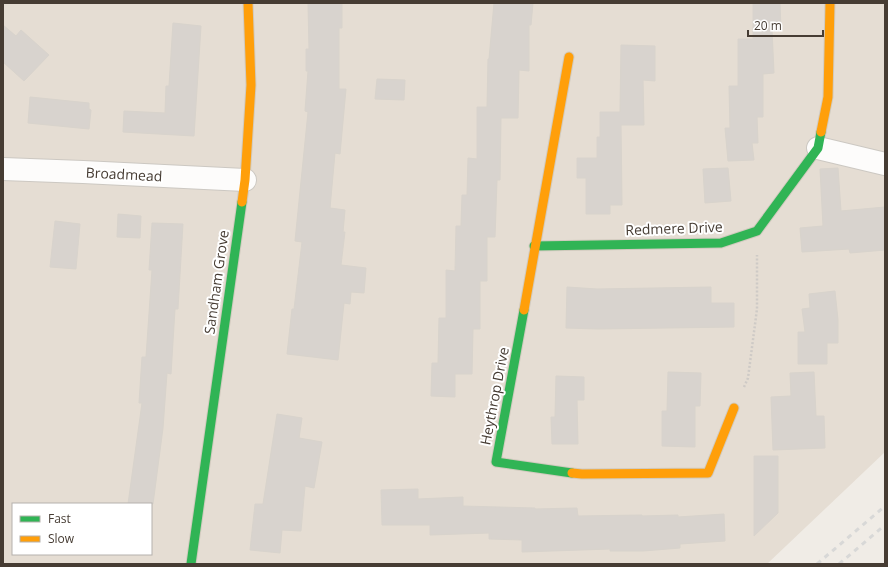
<svg xmlns="http://www.w3.org/2000/svg" width="888" height="567" font-family="'Open Sans',sans-serif">
<style>
.residential{fill:#e5ddd3;fill-rule:evenodd}
.building{fill:#d8d3ce;stroke:#d8d3cc}
.lines{fill:none;stroke-linecap:round;stroke-linejoin:round}
.street-casing{stroke:#ccc8c2;stroke-width:24}
.fast-casing{stroke:#d1cabe;stroke-width:11}
.slow-casing{stroke:#d1cabe;stroke-width:11}
.path{stroke:#cecac6;stroke-width:2.5;stroke-dasharray:2 2;stroke-linecap:butt}
.street{stroke:#fdfcfb;stroke-width:22}
.fast{stroke:#30b455;stroke-width:9}
.slow{stroke:#ff9f0a;stroke-width:9}
.rail{stroke:#d8d8d7;stroke-width:3;stroke-dasharray:5 5;stroke-linecap:butt}
.labels{text-anchor:middle;dominant-baseline:central;stroke-width:4;stroke-linejoin:round;paint-order:stroke}
.street-label{font-size:14px;fill:#463c33;stroke:#fff}
</style>
<rect width="100%" height="100%" fill="#f0ece6"/>
<path class="residential" d="M3,3H885V452L767,564H3ZM13,504H151V554H13Z"/>
<path class="building" d="M308,3H342V28H339V89H346L340,154L335,153L330,208L345,210L343,232H345L341,265L366,268L364,293L351,292L350,304L344,303L338,360L287,354L292,309H294L302,242L295,241L308,112L305,111L308,71H306V49H309Z
M494,3H533L531,25H529V71L519,70L518,118H501L500,180H497L495,237H487V281H480V329H473L472,374H455V397L431,396L432,363H438L439,318H446V270L455,271L456,226H461L462,195H467L468,158L477,159V107H487L488,59H489Z
M753,3H780L781,30H772L774,73L763,74V117H757L758,143H752L754,160L728,161L725,128H730L729,86H738V39H753Z
M173,23L201,26L194,136L123,132L124,111L165,113L166,86H169Z
M3,25L16,36L21,30L49,55L24,81L3,62Z
M621,45L655,46V81L643,80L644,125H621L622,205H610V214H586V178H577V158H597V137H600V112H620Z
M377,79L405,80L404,100L375,99Z
M30,97L89,103V109L91,110L89,129L28,123Z
M728,168L731,201L705,203L703,169Z
M838,168L841,211L885,207V250L850,253L849,249L802,252L800,228L823,226L820,169Z
M118,214L141,216L140,238L117,237Z
M55,221L80,224L76,269L50,267Z
M152,223L183,224L178,309H175L171,374L167,373L163,428L153,504H128L142,403H139L142,357H146L152,270H149Z
M567,287L597,289L711,287V303H734V327L598,329L566,328Z
M835,291L838,320V343H827V364H798V332H805L802,309L810,308L809,294Z
M668,372L701,373L700,406H695V447L662,446V411H667Z
M814,372L816,416H824L825,448L773,450L771,397L791,396L790,373Z
M556,376L584,377V400H577L578,444H552L551,417H555Z
M277,414L302,418L299,438L322,442L314,488L305,486L301,531L282,530L280,553L250,550L255,504H263Z
M754,456H778V513L754,536Z
M418,489V499L463,497V506L535,508V509L577,508L578,516L642,515V516L678,515V517L724,514L725,541L680,544V548L643,551H610V549L522,552V540L489,539V533L430,535V525H382L381,490Z"/>
<g class="lines">
<g class="street-casing">
<path id="street" d="M818,148L885,164
M3,169L83,172L245,180"/>
</g>
<g class="fast-casing">
<path id="fast" d="M534,246L721,243L757,231L818,148L821,132
M524,310L496,462L572,473
M191,564L242,202"/>
</g>
<g class="slow-casing">
<path id="slow" d="M821,132L828,97L830,3
M242,202L245,180L251,85L248,3
M524,310L569,57
M572,473L582,474L708,473L734,408"/>
</g>
<path class="path" d="M744,387L748,378L757,309V255"/>
<use href="#street" class="street"/>
<use href="#fast" class="fast"/>
<use href="#slow" class="slow"/>
<path class="rail" d="M817,564L885,506
M839,564L885,525"/>
</g>
<g class="labels">
<g class="street-label">
<text transform="translate(124 174) rotate(3)">Broadmead</text>
<text transform="translate(674 228) rotate(-2)">Redmere Drive</text>
<text transform="translate(216 282) rotate(-82)">Sandham Grove</text>
<text transform="translate(494 396) rotate(-79)">Heythrop Drive</text>
</g>
</g>
<rect width="888" height="567" fill="none" stroke="#463c33" stroke-width="8"/>
<rect x="12" y="503" width="140" height="52" fill="#ffffff" stroke="#b5b1ad"/>
<rect x="20" y="516" width="20" height="6" fill="#30b455" stroke="#b5b1ad"/>
<text x="48" y="523" font-size="12" fill="#463c33">Fast</text>
<rect x="20" y="536" width="20" height="6" fill="#ff9f0a" stroke="#b5b1ad"/>
<text x="48" y="543" font-size="12" fill="#463c33">Slow</text>
<path d="M748 30v6h75v-6" fill="none" stroke="#463c33" stroke-width="2"/>
<text x="754" y="30" font-size="12" fill="#463c33" stroke="#ffffff" stroke-width="3" paint-order="stroke">20 m</text>
</svg>
